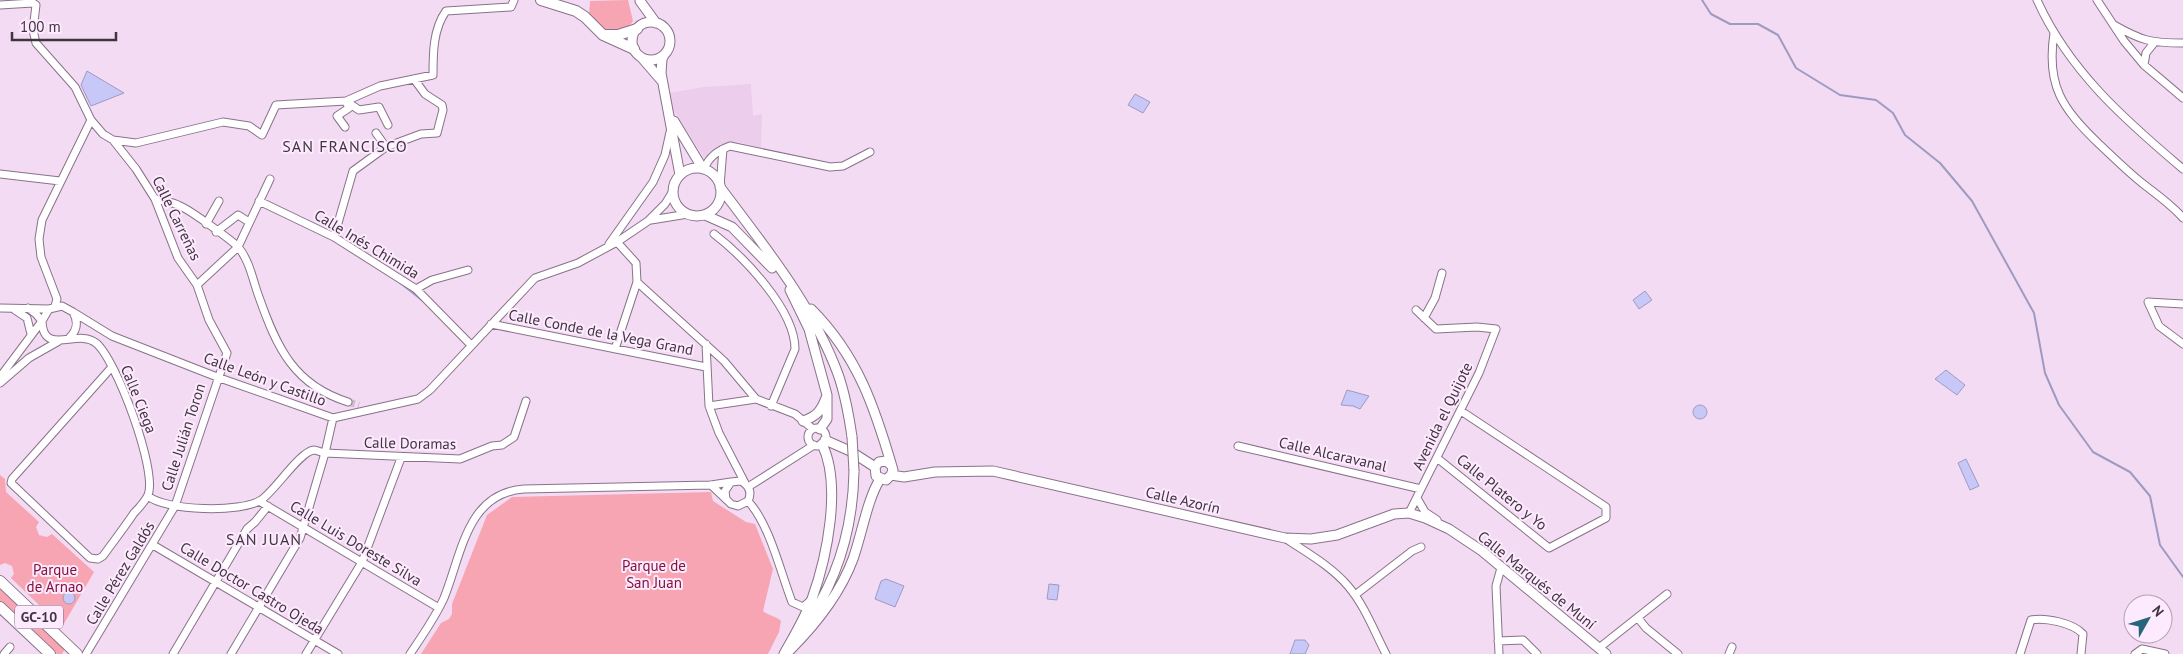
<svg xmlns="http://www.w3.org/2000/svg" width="2183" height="654" font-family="'PT Sans',sans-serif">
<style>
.built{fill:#eccdec}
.green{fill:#f7a4b3}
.water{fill:#c7c7f8;stroke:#9e9bc0}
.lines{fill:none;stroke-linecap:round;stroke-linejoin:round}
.stream{stroke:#9e9bc0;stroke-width:2}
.street-tunnel{stroke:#d0bad0;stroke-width:7;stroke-dasharray:7 3.5;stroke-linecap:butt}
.street-casing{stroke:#897289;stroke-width:9}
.secondary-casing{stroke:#897289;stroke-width:11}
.primary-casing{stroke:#897289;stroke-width:12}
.street{stroke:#fff;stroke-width:7}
.secondary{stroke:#fff;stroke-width:9}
.primary{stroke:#fff;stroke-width:10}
.secondary-bridge-casing{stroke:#897289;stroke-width:11;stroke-linecap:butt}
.secondary-bridge{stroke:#fff;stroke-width:9}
.labels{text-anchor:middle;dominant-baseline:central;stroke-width:4;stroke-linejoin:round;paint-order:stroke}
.shield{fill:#feeafe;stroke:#786b78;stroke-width:1}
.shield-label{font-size:14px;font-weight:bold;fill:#3f353f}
.street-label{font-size:15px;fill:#3f353f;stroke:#feeafe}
.park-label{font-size:15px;fill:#821339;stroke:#feeafe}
.neighbourhood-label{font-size:16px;letter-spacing:1px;fill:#3f353f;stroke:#feeafe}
</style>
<rect width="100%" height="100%" fill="#f4dbf4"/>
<path class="built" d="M751,84L753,116L762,114L761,148L738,142L728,143L704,158L673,109L669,93L704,87Z"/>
<path class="green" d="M628,0L633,21L628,28L605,30L589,16L590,1Z
M0,475L5,479L6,492L39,522L36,527L39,535L47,537L52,534L94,572L62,627L11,578L14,574L12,566L5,563L0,565Z
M711,492L713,501L746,522L755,524L773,569L763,611C769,616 776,616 781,621L779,632L768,654H421L441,623L449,619L452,614V604L487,515L512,497Z
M0,585L66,647L62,654H57L0,601Z"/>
<path class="water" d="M87,71L124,93L91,106L81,85Z
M1135,94L1150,102L1143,113L1128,105Z
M1645,291L1652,300L1639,309L1633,300Z
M1946,370L1965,385L1957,395L1935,379Z
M1347,390L1369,396L1360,409L1353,406L1341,405Z
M1693 412a7 7 0 1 1 14 0a7 7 0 1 1-14 0Z
M1966,459L1979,486L1970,490L1958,463Z
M886,579L904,586L895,607L875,599L881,581Z
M1049,584L1059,585L1057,600L1047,599Z
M63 598a6 6 0 1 1 12 0a6 6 0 1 1-12 0Z
M1295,640H1305L1309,645L1305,654H1290Z"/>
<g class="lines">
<path class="stream" d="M1702,0L1711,14L1730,24H1758L1778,35L1796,68L1840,95L1876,100L1893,113L1905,135L1940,163L1972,201L2034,313L2045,373L2059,405L2093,452L2130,472L2150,496L2160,545L2183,577
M399,282L423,301"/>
<path class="street-tunnel" d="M348,402L359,405"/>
<g class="street-casing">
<path id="street" d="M2037,0C2069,71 2125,120 2183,169
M2097,0L2124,41L2144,65L2183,98
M0,5L33,3L36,5L33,30L36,43L75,87L91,120L103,134L113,140L136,169L155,199L178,258L197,285L209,320L227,353L175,506L86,654
M2114,25C2142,41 2151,43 2183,43
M2054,33C2046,86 2062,108 2099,144C2113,157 2127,171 2142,183C2156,194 2172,205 2183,218
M2144,65L2146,53L2154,43
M346,101L359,110L379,107L388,125
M345,127L337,116L349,108L346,102
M376,133L386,147
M113,140L136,143L223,122L249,126L262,135L276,105L346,101L380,86L433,75C433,54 433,29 446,11L511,7L514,0
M704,169C709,157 717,151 730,146L830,167L843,166L870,152
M0,174L60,181
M720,186L723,149
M155,199C163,201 173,202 180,206C190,210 233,241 239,248C250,262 253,281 259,297C277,348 294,385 348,402
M259,201L334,237L416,289L471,345
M651,220L688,214
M206,224L219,201
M216,232L238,215L249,222
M714,234C744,257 795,310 795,349L771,406
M334,237L353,171L386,147L421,134L437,133L443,110L442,105L425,94L414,79
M609,244L653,182L665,155L670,132
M637,282L724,361L756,399L795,414L813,429
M197,285L238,247L270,179
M416,289L432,280L468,270
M2183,304L2148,302L2159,326L2183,344
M55,306L57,299L41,257L39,239L42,220L91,120
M0,308L49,309
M15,310L27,318L31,334
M73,312L112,336L217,377L333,418L418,399L430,390L535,278L578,263L617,242L648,221L665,204L673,191
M1424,318L1435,298L1442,273
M491,324L706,367
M70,337C78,329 78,321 73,312L62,306L49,309L42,321C43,357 78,328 96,343C116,359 158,471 148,495C145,501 139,508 134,513C124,528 113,542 103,556L98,559L90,558L11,483L12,479L111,368
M706,344L709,406L719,433L745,483
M615,349L637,282L636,263L617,242
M0,377L42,321L36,314L28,308
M0,383L29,358L59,341
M709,406L756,399
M808 437a9 9 0 1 1 18 0a9 9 0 1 1-18 0Z
M1238,446L1421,489
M1437,458L1549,548L1606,518V507L1461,411
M711,485L731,504L738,506L748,501C752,493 750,486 741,481L731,482L725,491L726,499
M748,487L814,445
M148,496C166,511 241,513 261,500C275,491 300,451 314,450C317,450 322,453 325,453L460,459L492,446L502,445L514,437L526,401
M1417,498L1425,512L1437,520
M259,501L439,608
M748,501C770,525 780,571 792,602L803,607L812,599
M1409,513L1479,373L1496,329L1477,327L1436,329L1416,310
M1285,538C1307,553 1331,566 1348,586C1365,606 1374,631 1386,654
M153,545L338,654
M1355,595L1412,551L1421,547
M1638,618L1646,628L1678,654
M1498,641L1523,640L1537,654
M1599,648L1667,594
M4,654L10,647
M173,654L247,529L255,522L268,506
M231,654L300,538L325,453L333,418
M306,654L362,562L401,458
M410,654C422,636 435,618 444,598C462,553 467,493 524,489L711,485L731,482
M1499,654L1496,586L1501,568
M1729,654L1732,647
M2020,654L2031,620C2045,617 2073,623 2083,634L2081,654
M2135,654L2142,649L2165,654"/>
</g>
<g class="secondary-casing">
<path id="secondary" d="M640,1L656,23
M632 41a19 19 0 1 1 38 0a19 19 0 1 1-38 0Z
M664,55L662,59L661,73L680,175
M642,58L661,80
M674,121L703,169
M673 192a24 24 0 1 1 48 0a24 24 0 1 1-48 0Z
M720,187C764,246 812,304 838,374C845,394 849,416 852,437
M705,215L732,227L772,268
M790,290L809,329L827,395V419L820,429
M811,309C858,356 875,408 893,470L891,475L886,480L876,476L875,467L879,462L886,461L891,465
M803,421C817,416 821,411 826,398
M825,440L850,451L875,467
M891,475L904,477L935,472L993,471L1285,538L1311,539L1337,535L1394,514L1409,513L1425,518L1449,529L1482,551L1606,654
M801,632C836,585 853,529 854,471
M790,650C816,624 840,594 853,559C862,534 867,500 880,479
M784,654C794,636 805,618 812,599C827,557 842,485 822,444"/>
</g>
<g class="primary-casing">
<path id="primary" d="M541,0L576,11L585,17L603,35L634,49
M604,35H618L637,29
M0,581L77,654
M0,607L50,654"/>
</g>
<use href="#street" class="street"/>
<use href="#secondary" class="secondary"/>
<use href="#primary" class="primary"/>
<g class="secondary-bridge-casing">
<path id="secondary-bridge" d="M852,437L854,471"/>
</g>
<use href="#secondary-bridge" class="secondary-bridge"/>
</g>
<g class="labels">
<rect class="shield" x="15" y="605.5" width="48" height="23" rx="4"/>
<g class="shield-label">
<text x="39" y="617">GC-10</text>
</g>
<g class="street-label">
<text transform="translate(177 218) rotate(64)">Calle Carreñas</text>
<text transform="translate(367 244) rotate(31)">Calle Inés Chimida</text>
<text transform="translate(601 332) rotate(11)">Calle Conde de la Vega Grand</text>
<text transform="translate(265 379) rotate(20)">Calle León y Castillo</text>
<text transform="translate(139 399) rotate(68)">Calle Ciega</text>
<text transform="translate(1442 416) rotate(-64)">Avenida el Quijote</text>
<text transform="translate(183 437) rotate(-72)">Calle Julián Toron</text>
<text transform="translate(410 443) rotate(1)">Calle Doramas</text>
<text transform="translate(1333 454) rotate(13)">Calle Alcaravanal</text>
<text transform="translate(1502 492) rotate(39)">Calle Platero y Yo</text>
<text transform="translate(1183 500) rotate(13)">Calle Azorín</text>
<text transform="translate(356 543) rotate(31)">Calle Luis Doreste Silva</text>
<text transform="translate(120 573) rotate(-59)">Calle Pérez Galdós</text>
<text transform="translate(1537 580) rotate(39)">Calle Marqués de Muní</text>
<text transform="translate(252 588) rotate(31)">Calle Doctor Castro Ojeda</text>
</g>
<g class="park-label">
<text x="654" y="565">Parque de<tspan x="654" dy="17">San Juan</tspan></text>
<text x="55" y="569">Parque<tspan x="55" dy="17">de Arnao</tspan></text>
</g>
<g class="neighbourhood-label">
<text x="345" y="146">SAN FRANCISCO</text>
<text x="264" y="539">SAN JUAN</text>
</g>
</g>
<g transform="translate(2148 619) rotate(51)"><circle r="24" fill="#feeafe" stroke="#b2a2b2"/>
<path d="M0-4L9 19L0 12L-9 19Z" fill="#26657a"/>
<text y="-8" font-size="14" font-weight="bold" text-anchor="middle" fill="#3f353f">N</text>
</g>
<path d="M12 32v8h104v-8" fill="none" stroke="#3f353f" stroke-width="2.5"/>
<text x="20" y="32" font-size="15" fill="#3f353f" stroke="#feeafe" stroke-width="4" paint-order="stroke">100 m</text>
</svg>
